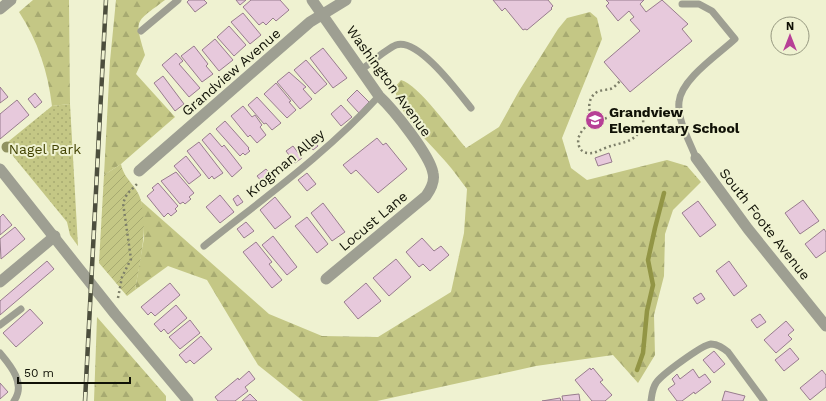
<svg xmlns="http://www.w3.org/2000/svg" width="826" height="401" font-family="'Work Sans',sans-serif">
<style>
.forest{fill:url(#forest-firs)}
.park{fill:url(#park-dots)}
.garden{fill:url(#garden-furrows)}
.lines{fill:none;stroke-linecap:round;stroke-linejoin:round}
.stream{stroke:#929545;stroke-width:4.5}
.building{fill:#e7c9dc;stroke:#987c8e}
.path{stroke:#7d7f69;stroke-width:2.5;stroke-dasharray:2 3;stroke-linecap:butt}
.service{stroke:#9e9f92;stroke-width:7}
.minor{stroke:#9e9f92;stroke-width:11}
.tertiary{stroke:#9e9f92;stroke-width:11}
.rail-casing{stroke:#4c4e3d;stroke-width:4.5}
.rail{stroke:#eff2d1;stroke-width:3;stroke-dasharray:9;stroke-linecap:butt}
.tree{fill:#909260}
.labels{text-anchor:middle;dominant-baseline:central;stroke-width:4;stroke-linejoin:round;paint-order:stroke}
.street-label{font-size:14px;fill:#101106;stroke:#eff2d1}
.poi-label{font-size:14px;font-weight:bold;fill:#101106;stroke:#eff2d1;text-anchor:start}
.park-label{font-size:14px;fill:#434403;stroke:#eff2d1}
</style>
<defs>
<pattern id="forest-firs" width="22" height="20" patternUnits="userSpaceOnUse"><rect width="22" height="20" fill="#c4c785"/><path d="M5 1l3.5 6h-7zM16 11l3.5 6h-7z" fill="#a7aa71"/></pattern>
<pattern id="park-dots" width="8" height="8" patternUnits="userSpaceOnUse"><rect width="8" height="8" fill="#c4c785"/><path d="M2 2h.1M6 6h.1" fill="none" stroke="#a7aa71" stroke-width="1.8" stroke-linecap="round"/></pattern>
<pattern id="garden-furrows" width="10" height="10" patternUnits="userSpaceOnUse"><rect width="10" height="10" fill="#c4c785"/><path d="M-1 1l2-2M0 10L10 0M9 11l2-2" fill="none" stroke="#a7aa71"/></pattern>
</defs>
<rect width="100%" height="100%" fill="#eff2d1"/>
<path class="forest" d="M33,0H69L70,104L52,106C48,72 38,41 19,12Z
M116,0H165C135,23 134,18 145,55L136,74L175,117L121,164L104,175L110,61Z
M590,12L597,18L602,39L562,138L571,168L587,180L667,160L687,166L701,182L673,210L665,234L664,276L654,315L655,355L638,383L613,355L536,366L377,401H303L258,365L207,280L168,266L135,290L144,238L141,201L269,314L322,336L378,337L451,292L464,233L467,189C460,180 454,171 446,162C431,144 395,112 395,87L401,80C418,84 453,133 466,148L499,127L519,91L558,29L567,18Z
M97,317L166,396V401H94Z"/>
<path class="park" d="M70,104L78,246L70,235L67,222L4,145L52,106Z"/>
<path class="garden" d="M121,164C124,180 138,186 141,201C148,231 140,261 135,290L127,296L99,263L104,175Z"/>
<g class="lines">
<path class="stream" d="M637,370L643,353L647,311L653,285L648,260L655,228L664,193"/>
</g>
<path class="building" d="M189,0H204L207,3L195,12L187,2Z
M236,0H246L240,5Z
M251,0H280L289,10L276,21L273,18L266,25L263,22L259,25L243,7Z
M493,0H548L553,6L551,8L552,9L527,30L525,29L523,30L505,8L502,11Z
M606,0H644L640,4L646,12L662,0L688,24L682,29L692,41L630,92L604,62L640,31L630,20L634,17L629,11L618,21L606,6L609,3Z
M243,13L261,35L250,44L231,22Z
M229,26L246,45L234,56L217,37Z
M215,39L233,60L219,71L202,50Z
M194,46L208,64L206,66L213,74L202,82L181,56Z
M323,48L347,78L333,88L310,58Z
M176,53L183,61L179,64L200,88L189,97L162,65Z
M306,60L327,84L315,94L294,70Z
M289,72L306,87L303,89L312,99L300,109L277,82Z
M163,76L184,104L175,111L154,83Z
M276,83L291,101L289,102L296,110L287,118L264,94Z
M0,87L8,97L0,103Z
M357,90L369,102L359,113L347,100Z
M35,93L42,102L35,108L28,99Z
M257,97L281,123L272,130L266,123L264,124L248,105Z
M17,100L29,115L0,139V114Z
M341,105L352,117L341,126L331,114Z
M243,106L252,117L255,115L262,125L260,127L266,135L257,143L250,135L248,137L231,116Z
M225,121L249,148L248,149L250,151L245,155L243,153L240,156L216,129Z
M210,133L222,147L224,145L242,168L232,177L202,140Z
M377,138L383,145L386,143L407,169L378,193L356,170L351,174L343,165Z
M314,141L318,146L313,150L309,145Z
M199,142L223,173L214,179L212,176L209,179L187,151Z
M293,146L302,158L295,163L286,151Z
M609,153L612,162L598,166L595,158Z
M186,156L201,175L189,184L174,166Z
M266,169L275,179L266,187L257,176Z
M176,172L194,193L189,197L191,199L185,204L183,202L180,204L161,181Z
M307,173L316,184L307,191L298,180Z
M158,183L178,206L175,209L177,211L171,216L168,213L164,217L147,196L154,190L152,188Z
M220,195L234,212L220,223L206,207Z
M238,195L243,202L237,206L233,199Z
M275,197L291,217L275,229L260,210Z
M803,200L819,221L800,234L785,213Z
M698,201L716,225L700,237L682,213Z
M323,203L345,232L332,241L311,213Z
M3,214L12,225L0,235V217Z
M307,217L328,244L317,253L295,226Z
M246,222L254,231L244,238L237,229Z
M15,227L25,239L1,259L0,239Z
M824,229L826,232V251L816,258L805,244Z
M273,236L297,267L287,275L262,245Z
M422,238L434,251L441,246L449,255L430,271L423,264L419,267L406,252Z
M256,242L272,262L269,264L282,280L272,288L243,252Z
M396,259L411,277L389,296L373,278Z
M47,261L54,269L0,315V301Z
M729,261L747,286L734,296L716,271Z
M170,283L180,295L155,316L151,312L148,315L141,307Z
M366,283L381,301L358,319L344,302Z
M701,293L705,299L697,304L693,298Z
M176,305L187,318L168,334L164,329L161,332L154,324Z
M30,309L43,323L16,347L3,333Z
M760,314L766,322L757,328L751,320Z
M190,320L200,333L180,349L169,337Z
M786,321L794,330L788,335L792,339L776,353L764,340Z
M201,336L212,349L194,364L190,360L186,363L179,355Z
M790,348L799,359L784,371L775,360Z
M714,351L725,364L714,373L703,360Z
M590,368L591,370L593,368L603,380L600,382L612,395L605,401H592L575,380Z
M693,369L699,378L705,374L711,382L695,394L694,392L682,401H677L668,389L675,384L672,379L677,374L680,379Z
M822,370L826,375V387L810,400L800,388Z
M249,371L255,379L245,387L248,391L235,401H218L215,397L238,378L239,380Z
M0,383L8,392L0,399Z
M725,391L745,396L743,401H722Z
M250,394L257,401H242Z
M579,394L580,401H563L562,396Z
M560,398L561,401H542Z"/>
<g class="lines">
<path class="path" d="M595,120C611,121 616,107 639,112C643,117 645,122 641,129C633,144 620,142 605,148C599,150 595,154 588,153C584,153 580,150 579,146C575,135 586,125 595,120C587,113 587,98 597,92C601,90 606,90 610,89C614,88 617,84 620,81
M118,298L122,277L131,259L123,203L127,194L138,183"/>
<path class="service" d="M682,4H699L712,11L735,39C719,54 681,79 679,102C677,120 690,142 696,158
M141,31L178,0
M361,70C371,63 386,49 396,45C418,37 458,92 471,108
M204,246C264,198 327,153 379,96
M0,325L21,309
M0,353C11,366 26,384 14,401
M651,401C652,395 652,389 656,383C661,375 702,345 711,344C718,344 723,348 728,352L764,401"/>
<path class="minor" d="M312,0L379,96C393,109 430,155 433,173C435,181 431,189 426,196L326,279
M0,9L11,0
M696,158L748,229L826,326
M139,171L310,22L346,0
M0,282L55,236"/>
<path class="tertiary" d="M0,169L115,314L188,401"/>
<g class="rail-casing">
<path id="rail" d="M85,401L106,0"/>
</g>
<use href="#rail" class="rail"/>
</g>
<circle class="tree" cx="7" cy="147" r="5.5"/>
<defs>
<g id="school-disc" transform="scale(1)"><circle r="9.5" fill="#b74096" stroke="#eff2d1"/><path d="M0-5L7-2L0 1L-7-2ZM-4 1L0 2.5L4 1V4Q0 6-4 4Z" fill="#fff"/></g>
</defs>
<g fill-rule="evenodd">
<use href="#school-disc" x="595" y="120"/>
</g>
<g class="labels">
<g class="street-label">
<text transform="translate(231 72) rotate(-41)">Grandview Avenue</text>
<text transform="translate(389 81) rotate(54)">Washington Avenue</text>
<text transform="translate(285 163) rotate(-40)">Krogman Alley</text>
<text transform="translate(373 221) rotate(-40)">Locust Lane</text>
<text transform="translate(765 224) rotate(52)">South Foote Avenue</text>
</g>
<g class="poi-label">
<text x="609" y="112">Grandview<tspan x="609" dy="16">Elementary School</tspan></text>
</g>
<g class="park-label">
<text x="45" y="149">Nagel Park</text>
</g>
</g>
<g transform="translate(790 36)"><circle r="19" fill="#eff2d1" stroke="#969880"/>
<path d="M0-3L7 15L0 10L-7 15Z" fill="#b74096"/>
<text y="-6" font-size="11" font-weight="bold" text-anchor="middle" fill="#101106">N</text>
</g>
<path d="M18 377v6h112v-6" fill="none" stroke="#101106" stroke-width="2"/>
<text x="24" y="377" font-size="12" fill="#101106" stroke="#eff2d1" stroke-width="3" paint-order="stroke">50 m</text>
</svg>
